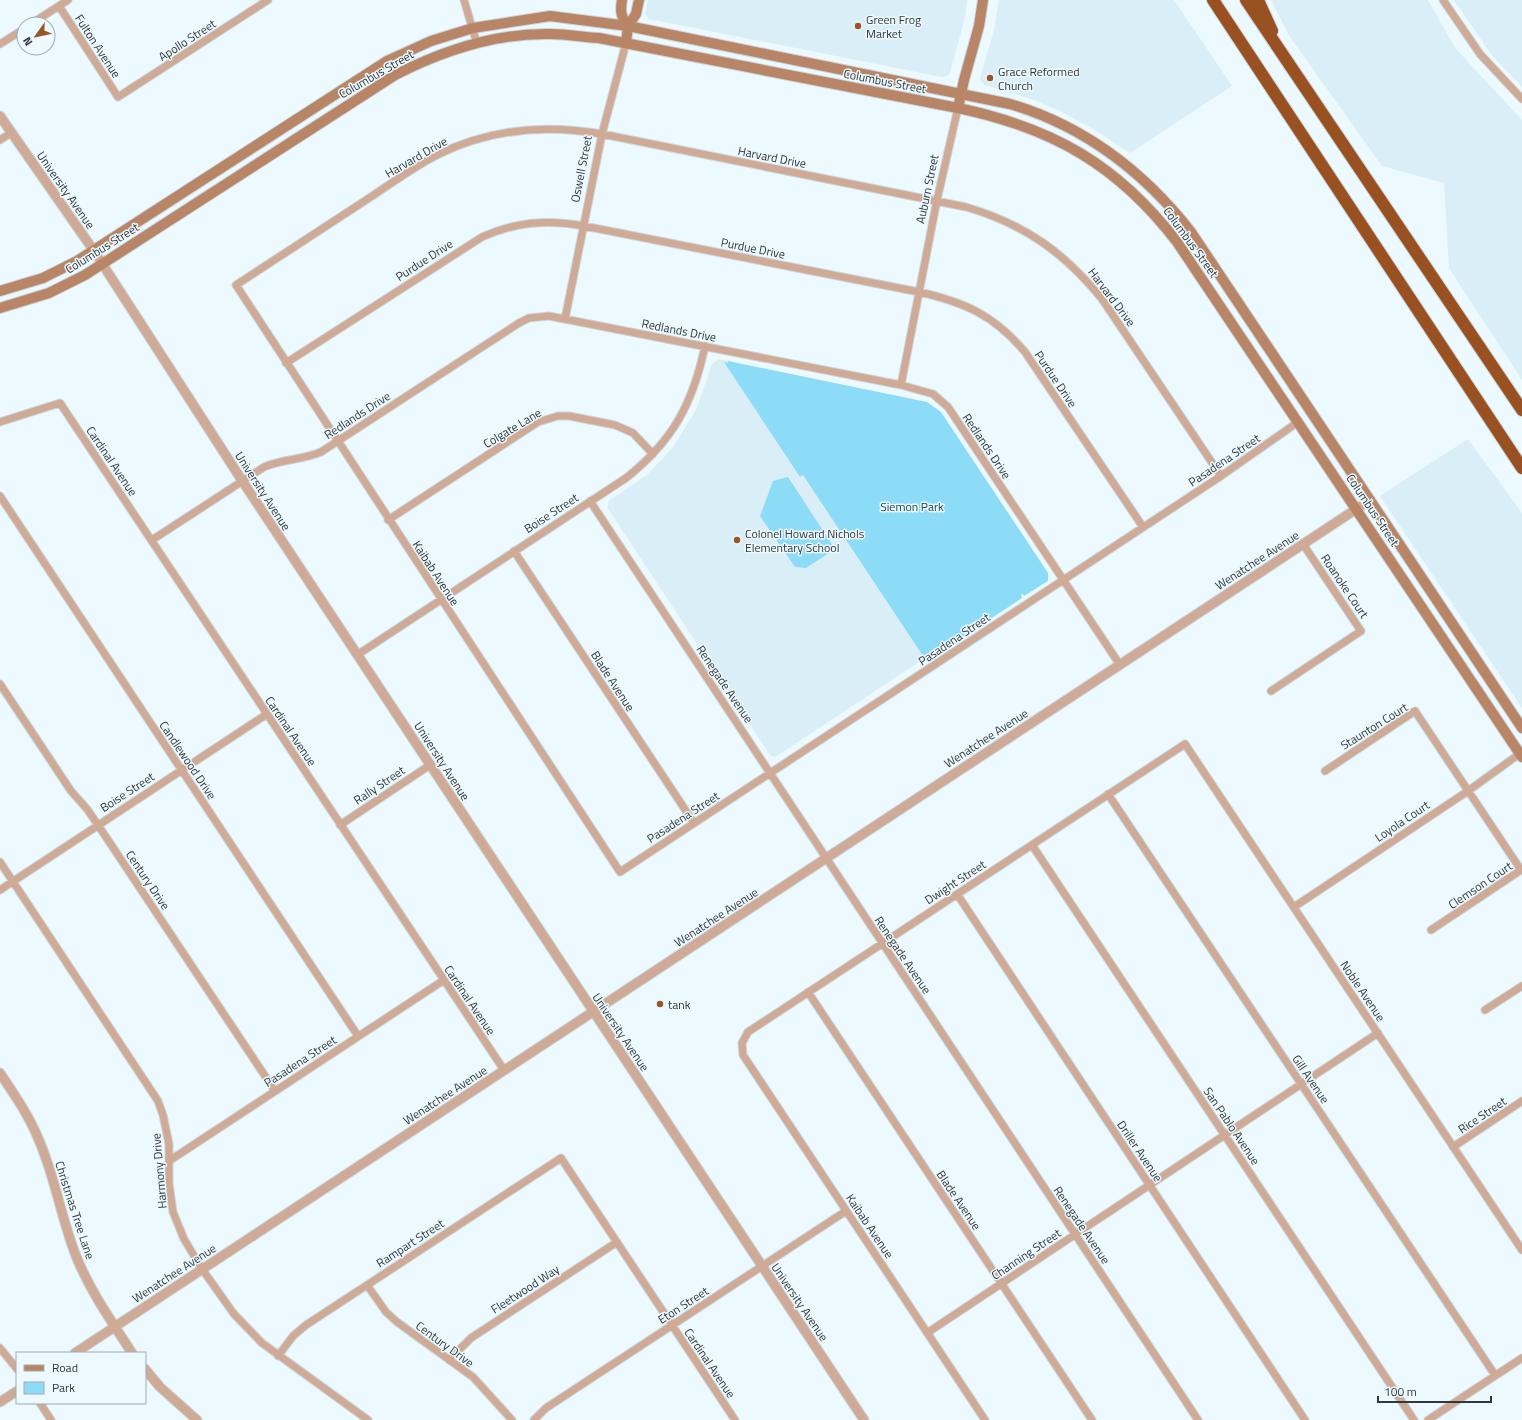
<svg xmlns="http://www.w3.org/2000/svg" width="1522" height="1420" font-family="'Titillium Web',sans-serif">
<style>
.built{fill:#d9eef6}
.green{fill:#8ddcf7}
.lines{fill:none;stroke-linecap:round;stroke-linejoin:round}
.minor-casing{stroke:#cbd6db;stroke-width:9}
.tertiary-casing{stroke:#cbd6db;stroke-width:11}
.secondary-casing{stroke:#cbd6db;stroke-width:12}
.motorway-casing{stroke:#cbd6db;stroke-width:14}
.minor{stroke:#cfaa96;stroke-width:7}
.tertiary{stroke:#cfaa96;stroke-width:9}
.secondary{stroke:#b98567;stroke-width:10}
.motorway{stroke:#995121;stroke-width:12}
.poi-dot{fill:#9b552a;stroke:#ecf9fe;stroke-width:1.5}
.labels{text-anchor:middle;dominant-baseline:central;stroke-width:3;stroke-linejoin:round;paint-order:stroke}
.poi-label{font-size:12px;fill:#323739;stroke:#ecf9fe;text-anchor:start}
.street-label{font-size:12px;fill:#323739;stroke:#ecf9fe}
.park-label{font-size:12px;fill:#124554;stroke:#ecf9fe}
</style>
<rect width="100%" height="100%" fill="#ecf9fe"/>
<path class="built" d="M648,0H967L965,18L950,72L947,76L942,77L649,19L645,14Z
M999,0H1174L1232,86L1130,153L1097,131L1064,113L1035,100L985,85L981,82L980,78L994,30Z
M1271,0H1428L1455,48L1522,120V380L1449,268L1444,183L1382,166L1290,37Z
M1454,0H1522V87L1492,55Z
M719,359L728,361L1043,580L775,757L770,755L607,507L609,501L648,474L674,446L697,408L712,364Z
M1468,439L1522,513V708L1380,496Z"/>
<path class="green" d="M728,361L927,402L941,412L1048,573V581L1024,596L1023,594L1021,595L1022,598L975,629L972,627L974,630L928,660L927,658L925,659L803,475L800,477L724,362L728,363Z
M788,477L835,549L806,568L795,567L760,516L773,481Z"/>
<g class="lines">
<g class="minor-casing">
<path id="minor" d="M464,0L477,44
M1443,0L1480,54L1522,99
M59,6L118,97L268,0
M31,24L68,0
M0,44L24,29
M0,140L11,133
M565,319L602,134L626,43
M286,363L482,237C516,222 547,219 584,226L919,292C964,302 994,315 1025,352L1143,527
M901,385L937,200L958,108
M0,422L60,403L504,1070
M1221,476L1102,299C1064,252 1024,224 966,207L602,134C544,124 489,129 437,155C410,169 385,188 360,204C319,231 277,258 236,285L620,872L1221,476L1298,422
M0,496L358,1036
M590,501L1198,1420
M388,520L538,422L558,416H569L615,425L633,433L653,454
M152,540L264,467C282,459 302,460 321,452L519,323L529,318L549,316L901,385L933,394L948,407L1120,665
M514,551L694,823
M357,655L626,478C673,441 693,403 705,346
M0,684L71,791L87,809L98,825L275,1091
M1271,691L1361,631L1303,544
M1325,771L1415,711L1521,870L1431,930
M1108,794L1495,1375
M340,825L430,765
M1032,845L1414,1420
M0,862L158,1101L163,1115L169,1144V1183L173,1212L184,1239L202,1269L234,1314L262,1343L368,1420
M0,890L267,714
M957,894L1305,1420
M1294,907L1468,791L1522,752
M808,992L1092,1420
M1485,1010L1522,986
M1453,1147L1522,1101
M169,1161L444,980
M367,1285L386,1312L397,1322L473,1377L512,1420
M927,1333L1378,1033
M0,1348L17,1369
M278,1356L293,1336L306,1325L561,1158L735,1420
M449,1360L471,1338L617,1242
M40,1403L51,1420
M534,1420L546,1408L846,1211
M985,1420L743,1055L742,1043L748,1032L1185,744L1522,1250
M1428,1420L1522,1358"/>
</g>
<g class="tertiary-casing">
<path id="tertiary" d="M0,116L94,251L243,482L864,1420
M0,1073C14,1094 28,1114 38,1138C55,1176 61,1218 76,1256C90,1291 112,1322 132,1353
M75,1353L1370,500
M145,1369L160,1387L197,1420
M0,1402L17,1391"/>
</g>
<g class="secondary-casing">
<path id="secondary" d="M622,0C620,11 621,17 628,26
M626,43L628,26L636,14L639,0
M958,108L964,80L979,26L983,0
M0,291L43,278L77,261L387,61L431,41L473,28L550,16L628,26L1010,104C1084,126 1144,172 1191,232L1522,728
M0,308L49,293L85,275L395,75C442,51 496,33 550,34C566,34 583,37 599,38L958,108C1053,128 1118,165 1177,242L1522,757"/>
</g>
<g class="motorway-casing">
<path id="motorway" d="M1213,0L1522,468
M1246,0L1522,410
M1258,0L1272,31"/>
</g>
<use href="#minor" class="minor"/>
<use href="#tertiary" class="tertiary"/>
<use href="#secondary" class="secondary"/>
<use href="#motorway" class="motorway"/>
</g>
<g class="poi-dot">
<circle cx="858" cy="26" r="4"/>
<circle cx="990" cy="78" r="4"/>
<circle cx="737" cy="540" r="4"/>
<circle cx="660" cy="1004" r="4"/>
</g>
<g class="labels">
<g class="poi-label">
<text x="866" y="19">Green Frog<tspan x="866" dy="14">Market</tspan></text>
<text x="998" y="71">Grace Reformed<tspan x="998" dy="14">Church</tspan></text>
<text x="745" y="533">Colonel Howard Nichols<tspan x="745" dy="14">Elementary School</tspan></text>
<text x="668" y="1004">tank</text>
</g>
<g class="street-label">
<text transform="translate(187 40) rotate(-33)">Apollo Street</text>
<text transform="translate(98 46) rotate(57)">Fulton Avenue</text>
<text transform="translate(376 74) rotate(-30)">Columbus Street</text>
<text transform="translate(885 81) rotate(11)">Columbus Street</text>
<text transform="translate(416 157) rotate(-30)">Harvard Drive</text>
<text transform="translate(772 157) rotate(11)">Harvard Drive</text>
<text transform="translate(581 169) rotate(-79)">Oswell Street</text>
<text transform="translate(927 189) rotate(-78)">Auburn Street</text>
<text transform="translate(66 190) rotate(55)">University Avenue</text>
<text transform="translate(1191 242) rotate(54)">Columbus Street</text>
<text transform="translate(102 248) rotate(-32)">Columbus Street</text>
<text transform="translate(753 248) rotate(11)">Purdue Drive</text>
<text transform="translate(424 260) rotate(-33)">Purdue Drive</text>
<text transform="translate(1112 297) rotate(53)">Harvard Drive</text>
<text transform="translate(679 330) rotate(11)">Redlands Drive</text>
<text transform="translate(1056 379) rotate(56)">Purdue Drive</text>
<text transform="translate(357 415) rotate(-33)">Redlands Drive</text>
<text transform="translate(512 428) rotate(-31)">Colgate Lane</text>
<text transform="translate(987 446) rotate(56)">Redlands Drive</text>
<text transform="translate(1224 460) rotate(-34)">Pasadena Street</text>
<text transform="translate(112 461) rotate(56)">Cardinal Avenue</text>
<text transform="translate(263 491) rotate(57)">University Avenue</text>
<text transform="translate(1373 510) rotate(56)">Columbus Street</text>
<text transform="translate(551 513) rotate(-33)">Boise Street</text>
<text transform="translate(1257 560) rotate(-33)">Wenatchee Avenue</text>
<text transform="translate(436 573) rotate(57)">Kaibab Avenue</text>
<text transform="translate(1345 586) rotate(56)">Roanoke Court</text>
<text transform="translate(954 639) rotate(-34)">Pasadena Street</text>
<text transform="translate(613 681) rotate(57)">Blade Avenue</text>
<text transform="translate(725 684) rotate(56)">Renegade Avenue</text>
<text transform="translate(1374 726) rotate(-32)">Staunton Court</text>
<text transform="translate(291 731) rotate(56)">Cardinal Avenue</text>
<text transform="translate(986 738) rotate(-33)">Wenatchee Avenue</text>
<text transform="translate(188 760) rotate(56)">Candlewood Drive</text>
<text transform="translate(442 761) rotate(57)">University Avenue</text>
<text transform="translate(379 785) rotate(-34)">Rally Street</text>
<text transform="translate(127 792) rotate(-33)">Boise Street</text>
<text transform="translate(683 817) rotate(-33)">Pasadena Street</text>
<text transform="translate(1402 821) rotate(-34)">Loyola Court</text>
<text transform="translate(148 880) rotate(56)">Century Drive</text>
<text transform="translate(955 882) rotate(-33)">Dwight Street</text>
<text transform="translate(1480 885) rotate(-34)">Clemson Court</text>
<text transform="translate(716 917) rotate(-33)">Wenatchee Avenue</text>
<text transform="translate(903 955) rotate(56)">Renegade Avenue</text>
<text transform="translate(1363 991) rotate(56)">Noble Avenue</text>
<text transform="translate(470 1000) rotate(56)">Cardinal Avenue</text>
<text transform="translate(621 1032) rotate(56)">University Avenue</text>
<text transform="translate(300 1061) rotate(-33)">Pasadena Street</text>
<text transform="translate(1311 1079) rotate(56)">Gill Avenue</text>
<text transform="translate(445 1095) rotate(-33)">Wenatchee Avenue</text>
<text transform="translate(1482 1115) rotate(-34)">Rice Street</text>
<text transform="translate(1232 1126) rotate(56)">San Pablo Avenue</text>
<text transform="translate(1140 1151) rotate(56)">Driller Avenue</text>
<text transform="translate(159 1171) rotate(-95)">Harmony Drive</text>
<text transform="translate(959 1200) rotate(56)">Blade Avenue</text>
<text transform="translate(75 1210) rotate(72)">Christmas Tree Lane</text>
<text transform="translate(1082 1225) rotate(56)">Renegade Avenue</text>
<text transform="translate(870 1226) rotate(56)">Kaibab Avenue</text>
<text transform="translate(410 1243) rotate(-33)">Rampart Street</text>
<text transform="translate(1026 1254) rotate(-34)">Channing Street</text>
<text transform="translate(174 1273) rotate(-33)">Wenatchee Avenue</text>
<text transform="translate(525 1289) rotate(-33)">Fleetwood Way</text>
<text transform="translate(800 1302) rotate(56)">University Avenue</text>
<text transform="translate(683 1305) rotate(-33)">Eton Street</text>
<text transform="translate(445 1344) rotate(36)">Century Drive</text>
<text transform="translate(710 1363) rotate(56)">Cardinal Avenue</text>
</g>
<g class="park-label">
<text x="912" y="506">Siemon Park</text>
</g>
</g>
<rect x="16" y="1352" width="130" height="52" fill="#ecf9fe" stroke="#a2abaf"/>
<rect x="24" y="1365" width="20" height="6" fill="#b98567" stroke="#a2abaf"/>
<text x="52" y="1372" font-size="12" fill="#323739">Road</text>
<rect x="24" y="1382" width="20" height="12" fill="#8ddcf7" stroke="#a2abaf"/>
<text x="52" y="1392" font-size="12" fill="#323739">Park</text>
<g transform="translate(36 36) rotate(237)"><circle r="19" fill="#ecf9fe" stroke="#a2abaf"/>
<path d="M0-3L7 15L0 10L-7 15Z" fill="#9b552a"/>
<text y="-6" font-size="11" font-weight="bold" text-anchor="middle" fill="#323739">N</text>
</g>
<path d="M1378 1396v6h113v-6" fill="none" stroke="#323739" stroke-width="2"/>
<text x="1384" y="1396" font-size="12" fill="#323739" stroke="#ecf9fe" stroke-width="3" paint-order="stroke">100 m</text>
</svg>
